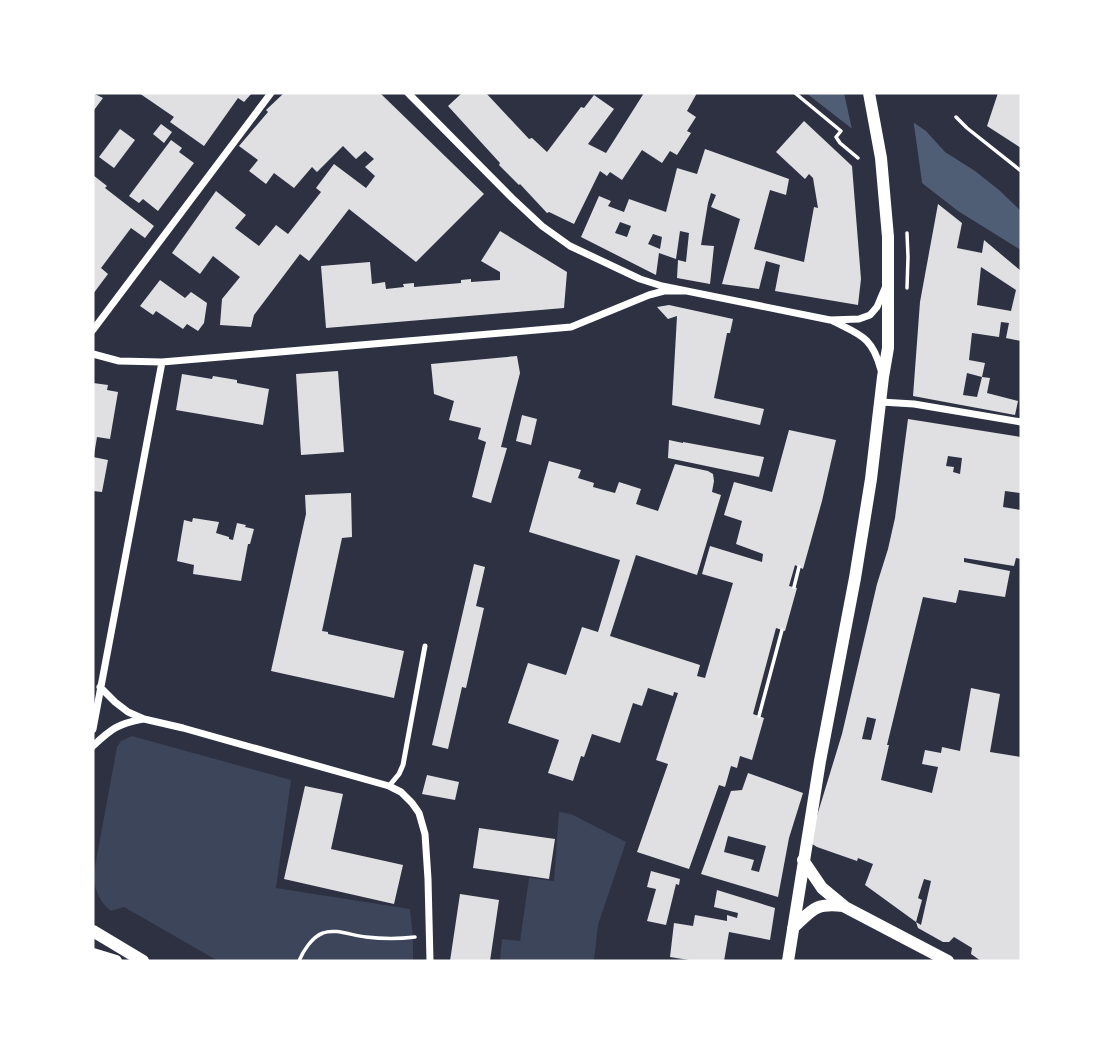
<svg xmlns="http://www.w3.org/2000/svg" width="1114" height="1054" font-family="'DejaVu Sans',sans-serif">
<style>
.green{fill:#3c4559}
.water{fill:#4f5d75}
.pier{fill:#2d3142}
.building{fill:#e0e0e3;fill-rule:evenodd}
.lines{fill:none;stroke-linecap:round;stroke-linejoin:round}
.path{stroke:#fff;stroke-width:3.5}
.service{stroke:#fff;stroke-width:5}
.minor{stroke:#fff;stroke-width:7}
.tertiary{stroke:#fff;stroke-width:12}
</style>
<rect width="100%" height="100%" fill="#2d3142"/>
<path class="green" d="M132,736L291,780L276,888L410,909L413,937V961H218L124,907L111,911C99,902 96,891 93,877L117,747L121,741Z
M559,812L571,814L626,842L598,925L594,961H500L502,939L520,941L529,878L554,881Z"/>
<path class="water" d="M806,93H867L901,114L926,131L945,152L975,171L999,190L1021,211V250L958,211Z"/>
<path class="pier" d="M844,93H874L913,118L923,189L853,134Z"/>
<path class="building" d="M93,93L103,98L94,110L93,109Z
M139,93H252L244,102L238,98L204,146L170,122L174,117Z
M284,93H380L484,194L416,262L349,209L309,261L300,254L254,315L251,327L220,325L222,299L240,277L213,256L200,274L172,253L216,191L246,215L235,228L259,246L276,225L288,234L321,192L316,188L334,164L366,188L375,176L365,167L374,159L365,151L356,159L343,146L317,172L312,167L294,188L274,173L266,184L249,171L258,160L239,146L268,112L266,110Z
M462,93H486L529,139L532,138L547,152L581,107L584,108L594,95L614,109L588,144L606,153L644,93H697L687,111L696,117L687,131L691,133L677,155L670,151L662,163L642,150L622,180L610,172L607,176L600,171L574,224L549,212L547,213L520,184L519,185L499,165L500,163L448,106Z
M998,93H1021V148L987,126Z
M804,121L852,166L861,279L858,305L775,291L780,265L766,261L759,289L722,284L740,219L711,207L716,195L711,193L708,203L701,245L714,246L710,284L677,278L678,260L686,262L689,233L680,231L676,259L659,253L656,275L581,237L599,196L611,201L608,206L624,212L629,199L666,212L677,168L697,174L705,149L789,179L786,195L770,190L754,249L804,262L814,207L818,208L813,178L809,174L805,179L776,152ZM620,222L631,226L627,237L615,233ZM653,234L662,237L660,249L648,244Z
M161,124L172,132L164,143L153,134Z
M120,129L135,140L114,168L99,157Z
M171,140L182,148L179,152L194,163L158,211L143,199L139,203L129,196Z
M93,175L107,186L105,188L154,226L145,238L131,228L101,268L108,274L93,294Z
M938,204L962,223L957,248L982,253L984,240L1021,271V341L1006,338L1009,323L1001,322L999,337L972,333L969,360L985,363L982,377L967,373L963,395L977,397L982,377L990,378L987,393L1018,401L1015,415L913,396L920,302ZM981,267L1016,290L1011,311L977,305Z
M500,231L567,272L564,308L326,328L321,266L370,262L372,284L385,282L386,289L404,287L403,284L414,283V287L461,283V280L471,279V282L500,280V272L481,261Z
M160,280L185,298L191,292L207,303L204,323L198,331L187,324L183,329L156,311L153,315L140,306Z
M669,305L733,319L730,333H727L714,398L764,409L760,425L672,405L677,316L668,319L657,307Z
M517,356L520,373L501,447L507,448L491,503L472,497L486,442L478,439L481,428L449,420L454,401L434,394L431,364Z
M338,371L344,452L301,455L296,374Z
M182,374L212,379L213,376L237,380V383L269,389L263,425L176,410Z
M93,383L108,385L107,390L118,392L110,439L97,437L94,455H93Z
M522,415L537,419L531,445L516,441Z
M908,419L1021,437L1020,493L1005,491L1003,507L1021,510V559L1016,558L1014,566L964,558V562L1010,571L1005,597L959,590L956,603L923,597L887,745H889L881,780L932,793L938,767L922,764L925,750L941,753L942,747L960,751L971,688L1000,694L990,752L1021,757V961H981L971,954L972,948L954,937L949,942H943L918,928L916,922L921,925L931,881L924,879L918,898L922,900L916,922L865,885L873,864L858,858L857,861L817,847L809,842L842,734L877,584L888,549L895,518ZM948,456L962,458L960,474L953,472L954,467L946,466ZM867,717L876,719L871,740L862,739Z
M789,430L836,440L822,501L803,569L795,565L789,586L797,588L785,631L776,628L753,714L764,718L752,760L740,756L737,768L731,766L725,787L719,785L689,869L637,852L668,764L656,760L678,693L674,692L673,696L648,688L642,706L633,703L620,743L592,734L584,757L581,756L573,781L548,773L559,740L508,723L528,663L566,675L582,627L598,632L620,560L529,532L549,461L581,470L578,478L594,483L593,487L615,493L619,482L641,489L636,504L658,511L675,464L708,471L713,474L714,481L712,492L721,495L697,575L636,555L610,636L700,665L697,676L705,678L733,583L702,574L710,546L762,562L763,554L736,544L742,521L724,515L734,482L772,492Z
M669,440L683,443V442L764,457L759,477L668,458Z
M93,457L108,460L102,492L93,491Z
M351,493L352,537L342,538L322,631L328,632V634L404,651L394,698L271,671L306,514L305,495Z
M193,518L219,522L216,533L229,537V539L233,540L237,523L246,525L245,527L254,529L250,544H248L241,581L193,574L194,565L177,561L184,520L192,522Z
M474,564L485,567L476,606L484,608L466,688L462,687L448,749L432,745Z
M748,773L803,793L789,838L778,897L701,874L731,791L742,790ZM728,836L766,846L759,872L751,870L754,860L724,852Z
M427,775L459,782L455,800L422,794Z
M305,786L343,794L331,849L403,865L394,904L284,879Z
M479,828L555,839L549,879L473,868Z
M651,871L680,879L679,885L676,884L666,925L647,921L656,889L647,887Z
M717,890L775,908L770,940L729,932L724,961H695L670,957L674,923L693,926L695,915L727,921V915L737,918L738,913L714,907Z
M460,894L499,900L490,961H450Z"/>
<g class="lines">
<path class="path" d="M795,93L841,131L836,137L840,143L858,158
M956,117L967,128L1021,171
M907,233L908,257L907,288
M794,587L799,567
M759,716L782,630
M299,961C303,951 312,937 323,933C335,928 353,936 366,937C383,939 399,939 415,937"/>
<path class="service" d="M389,786L399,774L403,765L425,646"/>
<path class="minor" d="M408,93L512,198L542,226L570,246L640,279L662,286L830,320L859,319L870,315L877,307L885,288
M831,320C860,335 872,336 881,370
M93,330L271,93
M93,354L119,361L162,362L571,327L649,295L664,291H686
M881,402L914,404L1021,422
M100,687L115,702L128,712L144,719L183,728L389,786L401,792L412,803L419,813L425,834L428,879L430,961
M93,729L162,362
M93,746C112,728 118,724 143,719"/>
<path class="tertiary" d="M803,860L822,888L845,907L948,961
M793,928C813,909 815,903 843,906
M93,931L143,961
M93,954L116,961
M788,961L820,761L855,578L871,479L883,377L888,348V237L881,158L869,93"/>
</g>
<rect width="1114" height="1054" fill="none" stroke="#ffffff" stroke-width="189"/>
</svg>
